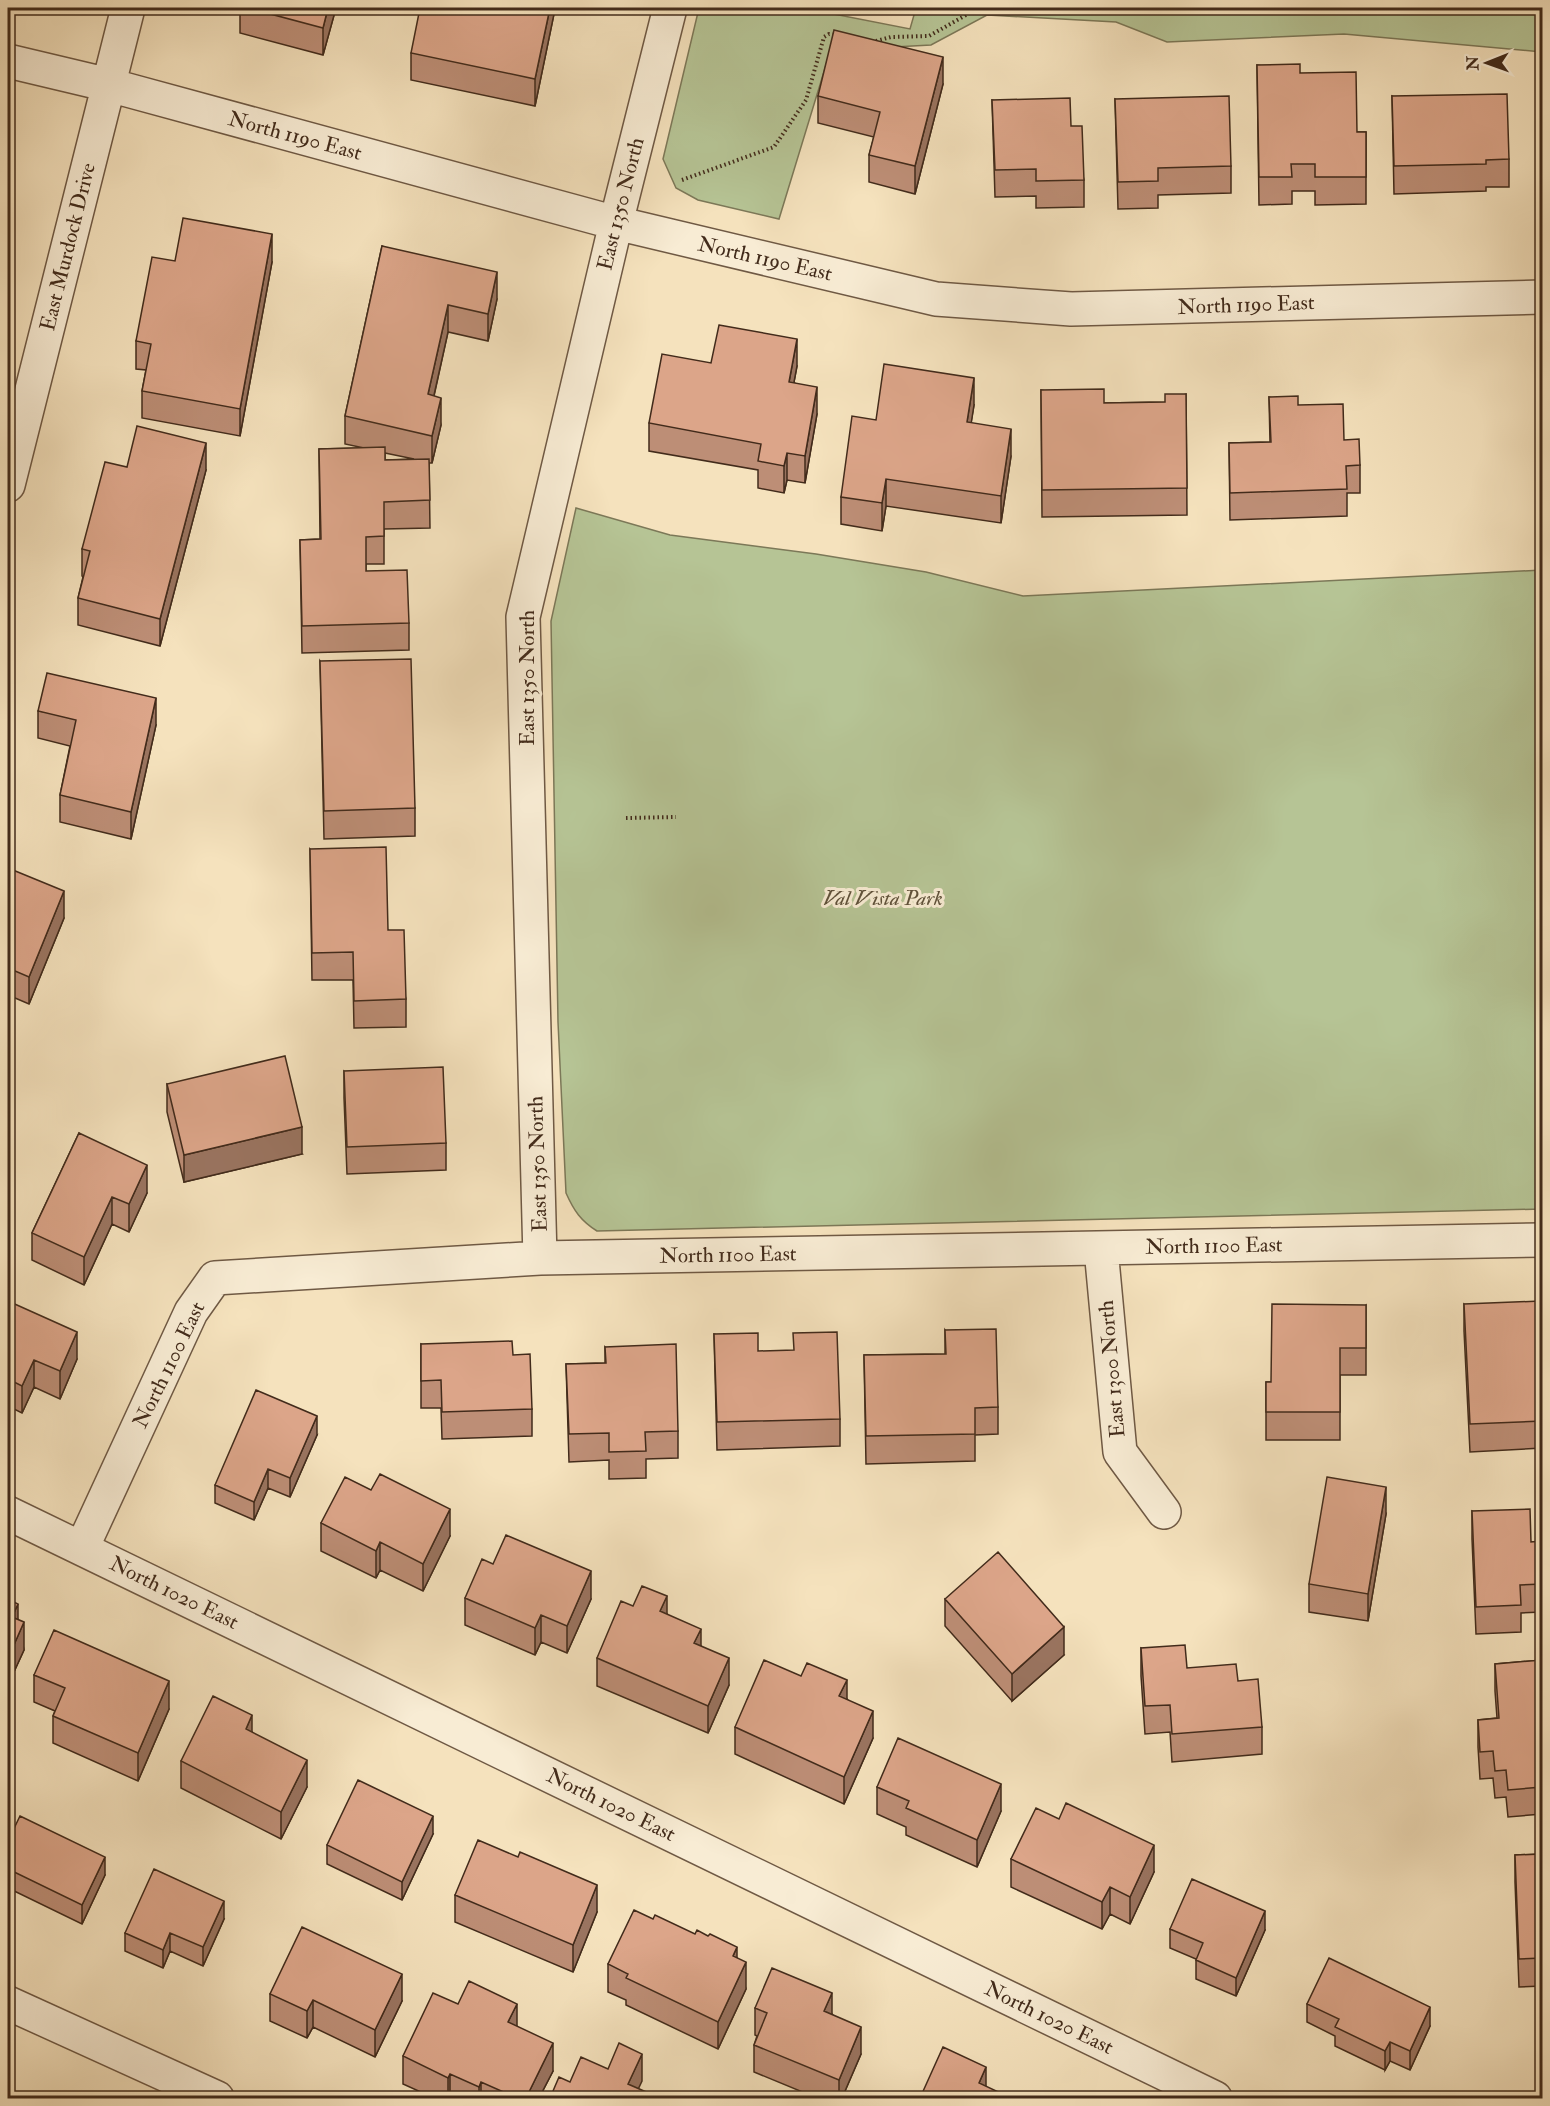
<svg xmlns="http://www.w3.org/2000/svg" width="1550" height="2106" font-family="'IM FELL Double Pica',serif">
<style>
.green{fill:#b6c495;stroke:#7c7858;stroke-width:1.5}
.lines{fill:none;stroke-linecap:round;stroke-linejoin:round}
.minor-casing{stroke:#6f5944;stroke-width:36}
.path{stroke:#422b1b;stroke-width:4;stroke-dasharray:1.5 3;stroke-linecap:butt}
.minor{stroke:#f8ecd4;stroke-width:33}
.wall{fill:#bd8e76;stroke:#422b1b;stroke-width:1.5;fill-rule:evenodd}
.shaded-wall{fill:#9a7460;stroke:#422b1b;stroke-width:1.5}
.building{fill:#dca589;stroke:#422b1b;stroke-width:1.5}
.labels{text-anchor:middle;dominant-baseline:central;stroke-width:6;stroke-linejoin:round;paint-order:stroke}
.street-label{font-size:21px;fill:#422b1b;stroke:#f8ecd4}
.park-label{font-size:21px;font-style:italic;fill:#5f513a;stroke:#f8ecd4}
</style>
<rect width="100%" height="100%" fill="#f5e2bd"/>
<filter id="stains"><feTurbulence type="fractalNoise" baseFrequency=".00333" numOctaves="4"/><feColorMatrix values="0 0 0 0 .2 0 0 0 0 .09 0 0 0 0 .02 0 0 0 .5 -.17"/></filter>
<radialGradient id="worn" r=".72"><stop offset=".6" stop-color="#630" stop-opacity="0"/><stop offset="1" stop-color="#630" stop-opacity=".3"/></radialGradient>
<path class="green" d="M699,8H803L910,29L916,8H1542V52L1344,34L1167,42L1116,22L987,15L931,45L875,48L833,42L779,219L698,200L676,188L663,159Z
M576,508L670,535L816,554L926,572L1023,596L1542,570V1209L597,1231C581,1221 574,1211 566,1193L558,1022L551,621Z"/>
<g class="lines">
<g class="minor-casing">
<path id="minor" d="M8,61L109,85L616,223L936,299L1071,309L1542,297
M8,485L128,8
M1101,1249L1120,1452L1164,1512
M540,1258L523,617L616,223L670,8
M8,1513L1215,2098
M82,1548L191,1312L215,1278L540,1258L1542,1240
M8,2003L217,2098"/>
</g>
<path class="path" d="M1011,8L1166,13L1194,8
M876,41L891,37L929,36L975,10L984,8
M682,180L774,147L806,100L824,37L829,34L836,35
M626,818L676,817"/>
<use href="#minor" class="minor"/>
</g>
<path class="wall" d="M240,8H336L323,55L240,33Z
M554,8V14L535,106L411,80V53Z
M1257,65L1300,73L1357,132H1366V204L1315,205V191H1292V204L1259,205Z
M943,84L915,194L869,182V155L874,137L818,123V96Z
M1392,96L1509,159V187H1486V191L1394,194Z
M1115,99L1231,166V193L1158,195V208L1118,209Z
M992,100L1071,126L1084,180V207L1036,208V196L995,197Z
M382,246L497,299L488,341L448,332L434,396L441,425L432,463H429L430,528L384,529V564H366V571L409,623V650L302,653L300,540L320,539L319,449L364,448L345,444V416ZM385,453L414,459L385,460Z
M175,261L272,262L240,436L142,418V391L146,370L136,369V341Z
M711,363L797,366L794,382L817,414L805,483L787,480L784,493L758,488V470L649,451V423Z
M1041,390L1104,403L1165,402L1186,394L1187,515L1042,517Z
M1269,397L1298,405L1344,440L1360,465V493H1347V516L1230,520L1229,443L1270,442Z
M974,405L971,423L1011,456L1001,523L886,506L882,531L841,524V497L876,420Z
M127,467L206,470L160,646L78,625V598L83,577L82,576V549Z
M320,661L415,808V836L324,839Z
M38,711L156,725L131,839L60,822V795L70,746L38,738Z
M310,849L388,930L406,999V1027L354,1028L353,980H312Z
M8,868L64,918L29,1004L8,995Z
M344,1071L446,1143V1170L347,1174L344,1098Z
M167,1084L302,1154L184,1182L167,1112Z
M79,1133L147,1193L129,1232L112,1224L84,1285L32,1260V1233Z
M8,1301L77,1359L60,1399L34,1387L22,1413L8,1406Z
M1464,1304L1542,1367V1448L1470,1452L1464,1331Z
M1366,1305V1375H1340V1440H1266V1382H1271Z
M945,1330L998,1407V1434L975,1435V1461L866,1464L864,1355L945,1354Z
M714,1334L758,1351L840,1419V1446L717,1450Z
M421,1344L532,1409V1436L442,1439L441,1408H421Z
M605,1347L678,1431V1458L646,1459V1478L609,1479V1460L569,1462L566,1364L605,1363Z
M317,1435L290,1497L268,1488L254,1520L215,1503V1485Z
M1472,1511L1531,1542L1542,1541V1612L1521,1613V1632L1476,1634L1472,1539Z
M1386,1514L1368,1621L1309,1612V1584Z
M321,1523L450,1536L423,1591L380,1570L376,1578L321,1551Z
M493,1564L591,1599L567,1653L541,1642L535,1655L465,1625V1598Z
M8,1599L18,1620L24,1650L13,1674L8,1671Z
M945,1599L1064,1655L1012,1701L945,1626Z
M633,1606L667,1614L701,1646L729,1685L708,1733L597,1686V1658Z
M1141,1648L1187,1668L1238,1681L1262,1727V1754L1172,1762L1170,1732L1145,1734L1141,1676Z
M1542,1660V1814L1508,1817L1506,1797L1495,1798L1493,1778L1480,1779L1478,1747V1720L1497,1718L1495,1691V1664Z
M34,1675L169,1709L138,1781L53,1743V1716L55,1711L34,1702Z
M847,1699L873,1738L844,1804L735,1754V1727Z
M252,1732L307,1787L281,1839L181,1788V1761Z
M877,1787L1001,1811L977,1867L906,1835V1827L877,1814Z
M433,1834L402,1900L327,1864V1845Z
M8,1841L105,1875L82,1924L8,1888Z
M1542,1854V1986L1519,1987L1515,1882V1855Z
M1011,1859L1154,1872L1130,1924L1110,1914L1102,1929L1011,1887Z
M455,1895L597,1912L573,1972L455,1922Z
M224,1919L203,1966L170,1951L163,1968L125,1951V1933Z
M1170,1929L1265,1930L1236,1996L1196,1979V1959L1170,1948Z
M737,1958L746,1989L718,2049L626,2005V2000L608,1992V1964Z
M270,1994L402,2001L375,2057L313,2027L307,2038L270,2021Z
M458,2004L517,2027L553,2071L539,2098H434L403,2084V2056Z
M1307,2004L1430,2026L1410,2070L1390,2061L1385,2070L1335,2046V2036L1307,2022Z
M755,2008L832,2014L861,2054L842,2098H817L754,2072V2045L757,2036L755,2035Z"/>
<path class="shaded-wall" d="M328,8H336L323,55V28Z
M550,8H554V14L535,106V79Z
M943,57V84L915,194V166Z
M272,234V262L240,436V409Z
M497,272V299L488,341V314Z
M448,305V332L428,422V394Z
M797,339V366L789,409V382Z
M974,378V405L967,450V422Z
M817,387V414L805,483V456Z
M441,398V425L432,463V436Z
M1011,429V456L1001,523V496Z
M206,443V470L160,646V619Z
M787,453V480L784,493V466Z
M886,479V506L882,531V503Z
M156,698V725L131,839V812Z
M64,891V918L29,1004V977Z
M302,1127V1154L184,1182V1155Z
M147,1165V1193L129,1232V1204Z
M112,1197V1224L84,1285V1257Z
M77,1332V1359L60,1399V1371Z
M34,1360V1387L22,1413V1386Z
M317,1416V1435L290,1497V1478Z
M268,1469V1488L254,1520V1502Z
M1386,1487V1514L1368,1621V1594Z
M450,1509V1536L423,1591V1564Z
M380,1542V1570L376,1578V1551Z
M591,1571V1599L567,1653V1626Z
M667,1596V1624L660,1611Z
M18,1604V1631L12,1617Z
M541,1615V1642L535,1655V1628Z
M24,1622V1650L13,1674V1647Z
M1064,1627V1655L1012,1701V1674Z
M701,1629V1656L694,1643Z
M729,1658V1685L708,1733V1706Z
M847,1680V1707L839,1696Z
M169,1681V1709L138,1781V1753Z
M873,1711V1738L844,1804V1777Z
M252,1715V1742L246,1729Z
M307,1760V1787L281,1839V1812Z
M1001,1784V1811L977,1867V1840Z
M433,1816V1834L402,1900V1882Z
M1154,1845V1872L1130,1924V1897Z
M105,1857V1875L82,1924V1905Z
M597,1885V1912L573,1972V1945Z
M1110,1887V1914L1102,1929V1902Z
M224,1901V1919L203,1966V1947Z
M1265,1911V1930L1236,1996V1978Z
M170,1933V1951L163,1968V1950Z
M737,1947V1974L733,1956Z
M746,1962V1989L718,2049V2022Z
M402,1974V2001L375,2057V2030Z
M832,1993V2020L824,2011Z
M313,2000V2027L307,2038V2011Z
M517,2004V2031L508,2022Z
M1430,2007V2026L1410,2070V2051Z
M861,2027V2054L842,2098H839V2080Z
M1390,2042V2061L1385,2070V2051Z
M553,2043V2071L539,2098H526Z
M642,2054V2081L634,2098L628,2084Z
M986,2067V2094L979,2083Z
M450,2074V2098H448V2078Z
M481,2082V2098H479V2087Z"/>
<path class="building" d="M248,8H328L323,28Z
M420,8H550L535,79L411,53Z
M834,30L943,57L915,166L869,155L880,112L818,96Z
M1300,64V73L1356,72L1357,132H1366V177H1315V164H1291L1292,177H1259L1257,65Z
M1507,94L1509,159L1486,160V164L1394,166L1392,96Z
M1229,96L1231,166L1158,168V181L1118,182L1115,99Z
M1070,98L1071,126H1082L1084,180L1036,181V169L995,170L992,100Z
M183,218L272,234L240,409L142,391L151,344L136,341L152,257L175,261Z
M382,246L497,272L488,314L448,305L428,394L441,398L432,436L345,416Z
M719,325L797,339L789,382L817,387L805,456L787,453L784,466L758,461L761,444L649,423L662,354L711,363Z
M884,364L974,378L967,422L1011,429L1001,496L886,479L882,503L841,497L852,416L876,420Z
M1104,389V403L1165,402V394H1186L1187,488L1042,490L1041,390Z
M1298,396V405L1343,404L1344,440L1359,439L1360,465L1346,466L1347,489L1230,493L1229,443L1271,442L1269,397Z
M137,426L206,443L160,619L78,598L90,551L82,549L105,462L127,467Z
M385,447V460L429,459L430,500L384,502V536L366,537V571L407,570L409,623L302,626L300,540L321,539L319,449Z
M411,659L415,808L324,811L320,661Z
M47,673L156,698L131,812L60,795L76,720L38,711Z
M386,847L388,930H404L406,999L354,1001L353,952L312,953L310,849Z
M8,868L64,891L29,977L8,968Z
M285,1056L302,1127L184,1155L167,1084Z
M443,1067L446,1143L347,1147L344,1071Z
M79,1133L147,1165L129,1204L112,1197L84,1257L32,1233Z
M8,1301L77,1332L60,1371L34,1360L22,1386L8,1379Z
M1540,1301L1542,1367V1421L1470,1424L1464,1304Z
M1272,1304L1366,1305V1348H1340V1412H1266V1382H1271Z
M996,1329L998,1407L975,1408V1434L866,1436L864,1355L946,1354L945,1330Z
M837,1332L840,1419L717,1422L714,1334L758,1333V1351L794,1350L793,1333Z
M512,1341L513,1355L530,1354L532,1409L442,1412L441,1380L421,1381V1344Z
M676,1344L678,1431L645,1432L646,1451L609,1452V1433L569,1434L566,1364L606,1363L605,1347Z
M256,1390L317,1416L290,1478L268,1469L254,1502L215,1485Z
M380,1474L450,1509L423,1564L380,1542L376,1551L321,1523L345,1477L371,1490Z
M1327,1477L1386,1487L1368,1594L1309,1584Z
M1530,1509L1531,1542L1542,1541V1584L1520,1585L1521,1605L1476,1607L1472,1511Z
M506,1535L591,1571L567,1626L541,1615L535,1628L465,1598L482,1559L493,1564Z
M998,1552L1064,1627L1012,1674L945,1599Z
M642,1586L667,1596L660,1611L701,1629L694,1643L729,1658L708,1706L597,1658L621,1601L633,1606Z
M8,1599L18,1604L12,1617L24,1622L13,1647L8,1644Z
M54,1630L169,1681L138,1753L53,1716L65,1688L34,1675Z
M1185,1645L1187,1668L1236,1664L1238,1681L1258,1679L1262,1727L1172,1734L1170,1705L1145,1706L1141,1648Z
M764,1660L801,1676L807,1663L847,1680L839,1696L873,1711L844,1777L735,1727Z
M1542,1660V1787L1508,1790L1506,1770L1495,1771L1493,1751L1480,1752L1478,1720L1499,1718L1495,1664Z
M213,1696L252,1715L246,1729L307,1760L281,1812L181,1761Z
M898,1738L1001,1784L977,1840L906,1808L909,1801L877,1787Z
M358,1780L433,1816L402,1882L327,1845Z
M1066,1803L1154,1845L1130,1897L1110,1887L1102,1902L1011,1859L1036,1808L1059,1819Z
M20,1816L105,1857L82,1905L8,1869V1841Z
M478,1840L518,1857L520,1852L597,1885L573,1945L455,1895Z
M1542,1854V1958L1519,1959L1515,1855Z
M154,1869L224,1901L203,1947L170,1933L163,1950L125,1933Z
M1192,1879L1265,1911L1236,1978L1196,1960L1203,1943L1170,1929Z
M634,1910L653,1919L655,1915L695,1934L697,1930L708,1936L710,1934L737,1947L733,1956L746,1962L718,2022L626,1978L628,1974L608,1964Z
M302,1927L402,1974L375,2030L313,2000L307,2011L270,1994Z
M1329,1958L1430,2007L1410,2051L1390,2042L1385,2051L1335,2027L1339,2019L1307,2004Z
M772,1968L832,1993L824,2011L861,2027L839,2080L754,2045L767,2013L755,2008Z
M469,1981L517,2004L508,2022L553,2043L526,2098H517L481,2082L479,2087L450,2074L448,2078L403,2056L433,1993L458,2004Z
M619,2043L642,2054L628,2084L660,2098H550L559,2077L570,2082L581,2057L608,2069Z
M943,2047L986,2067L979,2083L1011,2098H920Z"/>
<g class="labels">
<g class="street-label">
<text transform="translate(295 136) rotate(15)">North 1190 East</text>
<text transform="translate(621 204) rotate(-76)">East 1350 North</text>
<text transform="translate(68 247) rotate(-76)">East Murdock Drive</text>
<text transform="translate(765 259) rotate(13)">North 1190 East</text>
<text transform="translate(1246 305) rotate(-2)">North 1190 East</text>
<text transform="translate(527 678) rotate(-90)">East 1350 North</text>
<text transform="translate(538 1164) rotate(-92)">East 1350 North</text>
<text transform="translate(1214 1246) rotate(-1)">North 1100 East</text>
<text transform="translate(728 1255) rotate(-1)">North 1100 East</text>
<text transform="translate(169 1365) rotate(-64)">North 1100 East</text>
<text transform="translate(1112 1369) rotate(-95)">East 1300 North</text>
<text transform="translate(174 1593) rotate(26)">North 1020 East</text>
<text transform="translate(611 1805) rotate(26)">North 1020 East</text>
<text transform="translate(1049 2018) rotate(26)">North 1020 East</text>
</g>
<g class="park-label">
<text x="883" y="898">Val Vista Park</text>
</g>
</g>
<rect width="1550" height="2106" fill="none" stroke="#f5e2bd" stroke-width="30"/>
<rect x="9" y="9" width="1532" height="2088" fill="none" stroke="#422b1b" stroke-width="3"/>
<rect x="15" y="15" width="1520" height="2076" fill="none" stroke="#422b1b" stroke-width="1.5"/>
<g transform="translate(1487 63) rotate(269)" stroke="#f8ecd4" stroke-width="4.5" paint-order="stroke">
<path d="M0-4.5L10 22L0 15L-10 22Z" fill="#422b1b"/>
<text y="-9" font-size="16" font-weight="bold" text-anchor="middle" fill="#422b1b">N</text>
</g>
<rect width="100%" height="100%" filter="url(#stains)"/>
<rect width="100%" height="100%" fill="url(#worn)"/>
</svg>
